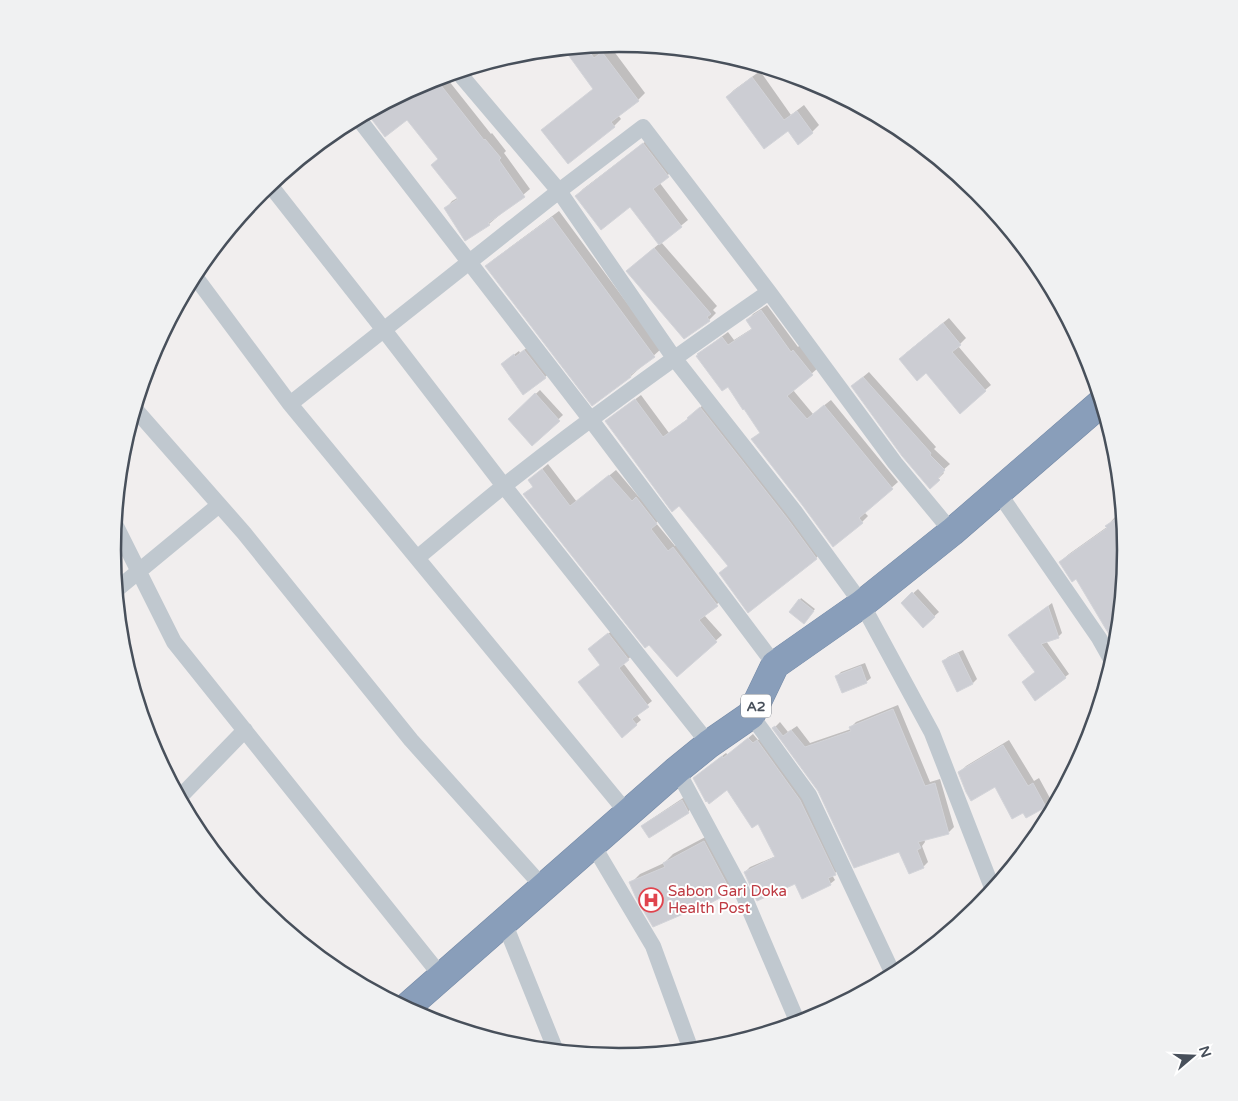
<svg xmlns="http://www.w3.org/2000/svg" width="1238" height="1101" font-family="'Varela Round',sans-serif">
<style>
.shadow{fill:#0003}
.building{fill:#cccdd3;stroke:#d3d4d9}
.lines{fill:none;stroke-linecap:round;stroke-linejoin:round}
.highway-casing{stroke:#7489a6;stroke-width:29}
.street{stroke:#c0c8cf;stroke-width:16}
.highway{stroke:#899eba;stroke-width:28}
.labels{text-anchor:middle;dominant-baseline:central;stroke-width:4;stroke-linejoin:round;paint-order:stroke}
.shield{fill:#fff;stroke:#7f848c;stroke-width:1}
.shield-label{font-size:14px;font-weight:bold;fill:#48505b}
.health-label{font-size:15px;fill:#be3a42;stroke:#fff;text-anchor:start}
.rim{fill:none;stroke:#48505b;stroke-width:2.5}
</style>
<rect width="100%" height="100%" fill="#f1eeee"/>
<path class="shadow" d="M597,46L601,52L610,46L645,93L638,100L618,115L621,119L614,126L568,162L594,88L565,49Z
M482,65L473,72L470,69Z
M760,71L791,115L804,105L819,125L812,132L788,129L727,97L734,90Z
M445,76L491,134L492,133L506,151L504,153L530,189L489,224L446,208L452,201L459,197L439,158L407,118L425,82Z
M650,138L674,170L659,182L688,220L661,242L717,306L713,310L716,313L709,320L635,264L660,243L630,205L577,196L583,189Z
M559,211L661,349L631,376L593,404L493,260Z
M996,215L1009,231L1005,235L992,219Z
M767,305L798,347L800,345L818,368L793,390L813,414L831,400L898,482L864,512L868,516L862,522L752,439L761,432L728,385L699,355L705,349L728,332L734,340L753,328L748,320L753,314Z
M949,318L966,338L958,346L991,385L985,390L926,372L906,353Z
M529,346L550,373L545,377L507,360L519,351L520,353Z
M869,372L936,447L934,449L950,464L942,471L944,473L930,487L852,386Z
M540,390L563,415L532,444L509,419Z
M641,395L669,433L689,418L705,403L821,553L816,558L730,565L611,417Z
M548,464L577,502L616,470L638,496L662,517L656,523L675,546L679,543L723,599L704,615L722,635L677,675L529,480Z
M1122,513L1126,551L1117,644L1076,577L1060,562L1069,554L1107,527V526L1115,517Z
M918,589L939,612L923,626L902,603Z
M801,598L815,609L804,622L800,600Z
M1052,603L1062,633L1058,637L1046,641L1069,674L1065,677L1023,682L1036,672L1014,632Z
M613,630L633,655L623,663L652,701L636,714L641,720L622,736L602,664L594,645Z
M963,650L977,679L973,683L958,691L944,661L948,657Z
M865,663L871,678L866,682L837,676L841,672Z
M898,705L930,782L940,779L954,827L949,832L924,839L925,842L922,846L928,862L923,867L819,790L774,728L780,722L788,732L797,726L810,743L851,729V727L856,722Z
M753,734L758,740L762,737L804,796L839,870L832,875L835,880L830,884L795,883L745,872L750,867L776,856L758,822L727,788L699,774L726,753L728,755Z
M1009,740L1034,781L1039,778L1051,800L1045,806L1024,811L995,785L959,773L966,766Z
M686,796L692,807L688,812L643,826L647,822Z
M713,833L739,882L730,891L631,883L640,874L664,863L673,854Z"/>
<path class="building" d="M586,47L594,58L602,52L639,101L611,122L615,127L568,164L541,130L593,89L564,49Z
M752,77L784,120L797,111L813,133L798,145L788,131L764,149L726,97Z
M436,79L484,140L485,139L501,158L499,160L525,197L488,223L490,225L465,241L444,208L458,199L431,165L438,159L407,120L385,137L367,113L425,82Z
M643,143L669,177L653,189L682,227L659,245L630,207L601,230L575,196Z
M552,217L655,357L630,375L631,377L592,406L485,266Z
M654,248L711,314L707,317L710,321L684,339L626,271Z
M761,310L791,352L793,350L813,375L787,396L807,419L824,405L893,489L859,518L863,523L833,547L803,506L751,439L760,433L744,409L743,410L728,387L722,391L696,356L698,355L697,354L722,337L728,345L752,329L746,320Z
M943,323L961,345L952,352L986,391L960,414L926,373L917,381L899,359Z
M524,350L546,378L523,395L501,364L514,354L515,357Z
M863,377L931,453L930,455L945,470L938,478L940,480L930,489L902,456L851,386Z
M535,393L560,421L532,446L508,419Z
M635,399L663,437L688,419L687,418L700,407L787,518L817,559L748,613L719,573L728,566L679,506L672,512L605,421Z
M542,469L570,506L609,475L632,501L636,497L657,524L651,529L668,551L673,547L718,606L699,620L717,642L677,677L649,645L645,648L523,494L533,487L528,480Z
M1122,515L1126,551L1116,646L1076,579L1072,582L1059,562L1107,528L1105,526Z
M912,592L935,617L923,628L901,603Z
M799,599L814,611L804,624L789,612Z
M1048,606L1059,638L1041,644L1066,678L1035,701L1022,682L1035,672L1008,635Z
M608,633L629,660L619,668L649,707L632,719L637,725L622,738L578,682L600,665L588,649Z
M958,653L973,684L957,692L942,661Z
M861,666L867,683L842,693L835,676Z
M893,709L925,786L935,783L949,834L918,842L921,848L917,850L924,868L909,874L899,852L854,868L818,791L772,728L775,726L783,736L791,730L805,747L851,731L849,727Z
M748,738L753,743L757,740L800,800L836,875L828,878L831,885L802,899L795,884L757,901L744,872L775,857L758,824L752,828L727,790L709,804L707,801L706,802L693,778L722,756L723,758Z
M1003,745L1028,786L1033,783L1046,807L1026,818L1023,813L1012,819L995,787L971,801L966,792L958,772Z
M682,800L689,813L649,838L641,826Z
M704,841L731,892L690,914L688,912L653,927L636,898L629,882L665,867L663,863Z"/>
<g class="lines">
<g class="highway-casing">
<path id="highway" d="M406,1008L677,770L709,744L751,715L775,665L862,604L952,532L1101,403"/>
</g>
<path class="street" d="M458,72L559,191L674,358L795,512L862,604L932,733L993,890
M358,118L591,420L775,665
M270,185L384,330L504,486L709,744
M194,275L290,404L628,814
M290,404L559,191L643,127L769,292L895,463L952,532
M135,409L244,533L411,740L544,888
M998,492L1099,638L1112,661
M115,524L174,642L442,977
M417,558C446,534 475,509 505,485C590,418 679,354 769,292
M116,590L219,505
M751,715L809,795L894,976
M677,770L740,887L798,1023
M179,798L245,730
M593,845L653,946L691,1050
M504,922L556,1051"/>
<use href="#highway" class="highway"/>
</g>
<defs>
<g id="hospital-ring" transform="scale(1.25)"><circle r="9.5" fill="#fff" stroke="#e0444e" stroke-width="1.5"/><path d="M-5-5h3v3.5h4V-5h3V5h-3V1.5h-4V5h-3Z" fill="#e0444e"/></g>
</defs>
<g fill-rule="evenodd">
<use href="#hospital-ring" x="651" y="900"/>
</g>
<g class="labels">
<rect class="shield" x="741" y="694.5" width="30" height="23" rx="4"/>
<g class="shield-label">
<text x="756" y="706">A2</text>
</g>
<g class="health-label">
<text x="668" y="891">Sabon Gari Doka<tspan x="668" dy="17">Health Post</tspan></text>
</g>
</g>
<path d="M0 0H1238V1101H0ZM121 550a498 498 0 1 1 996 0a498 498 0 1 1-996 0Z" fill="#f0f1f2" fill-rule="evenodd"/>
<path class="rim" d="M121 550a498 498 0 1 1 996 0a498 498 0 1 1-996 0Z"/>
<g transform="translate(1193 1056) rotate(71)" stroke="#ffffff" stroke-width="4" paint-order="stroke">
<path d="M0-4L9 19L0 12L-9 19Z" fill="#48505b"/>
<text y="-8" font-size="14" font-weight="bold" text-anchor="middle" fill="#48505b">N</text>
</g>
</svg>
